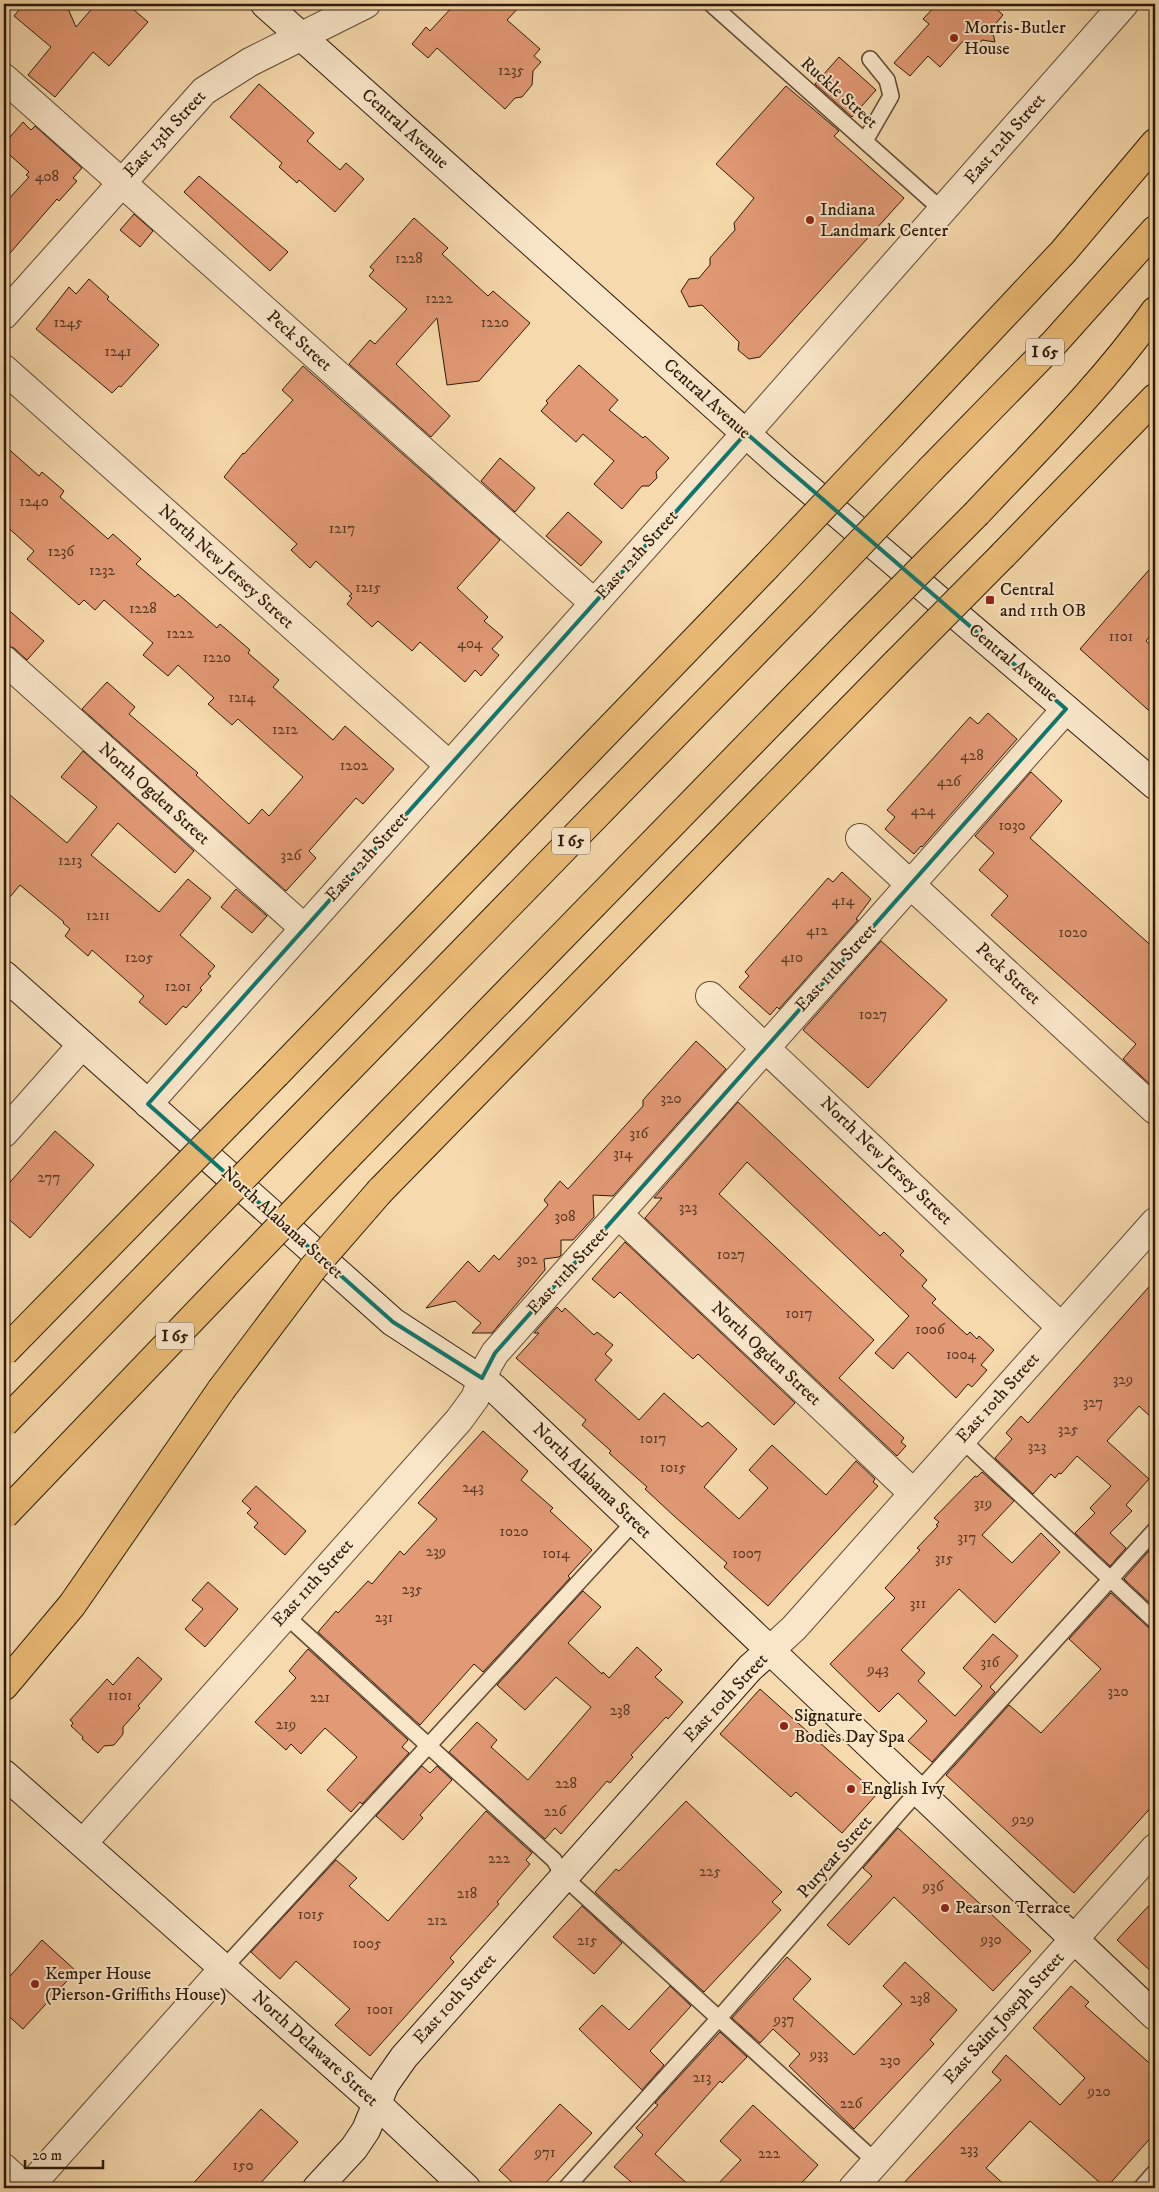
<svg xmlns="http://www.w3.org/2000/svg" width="1159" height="2192" font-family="'IM FELL DW Pica',serif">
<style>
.building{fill:#e29975;stroke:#2c1a09}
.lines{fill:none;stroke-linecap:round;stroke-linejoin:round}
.service-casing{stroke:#5e4a32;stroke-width:18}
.minor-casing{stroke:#5e4a32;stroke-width:30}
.tertiary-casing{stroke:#5e4a32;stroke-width:30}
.secondary-casing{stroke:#2c1a09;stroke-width:30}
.motorway-casing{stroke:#2c1a09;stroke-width:30}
.service{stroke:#f9e6c9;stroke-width:15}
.minor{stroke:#f9e6c9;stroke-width:28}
.tertiary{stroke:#f9e6c9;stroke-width:28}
.secondary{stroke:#f9e6c9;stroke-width:28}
.motorway{stroke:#ebbc76;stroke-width:28}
.motorway-bridge-casing{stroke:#2c1a09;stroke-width:30;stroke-linecap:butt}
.motorway-bridge{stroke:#ebbc76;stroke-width:28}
.marked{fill:none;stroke:#0f766e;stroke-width:4;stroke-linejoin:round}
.poi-dot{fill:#8f2418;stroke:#f9e6c9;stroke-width:2}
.labels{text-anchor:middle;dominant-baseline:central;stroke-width:4;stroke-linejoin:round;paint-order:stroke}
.number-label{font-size:15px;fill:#5a3a24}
.shield{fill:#f9e6c9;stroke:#6a5743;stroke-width:1}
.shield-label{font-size:16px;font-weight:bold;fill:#2c1a09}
.poi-label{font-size:18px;fill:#2c1a09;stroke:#f9e6c9;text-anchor:start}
.street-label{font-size:18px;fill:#2c1a09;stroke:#f9e6c9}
</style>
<rect width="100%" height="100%" fill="#f6d9ac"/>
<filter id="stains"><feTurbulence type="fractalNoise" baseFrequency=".004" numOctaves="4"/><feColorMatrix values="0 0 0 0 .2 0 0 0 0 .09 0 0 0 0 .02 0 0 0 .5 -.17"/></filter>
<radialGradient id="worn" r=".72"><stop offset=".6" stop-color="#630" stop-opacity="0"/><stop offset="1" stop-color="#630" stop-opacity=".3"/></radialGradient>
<path class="building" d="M24,4H66L76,27L96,4H127L148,22L109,66L93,52L55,97L28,75L51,47L14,16Z
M455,4H522L507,20L540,49L534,56L541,62L533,71L532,85L522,97L515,98L505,109L437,48L428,58L412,44L426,27L430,31Z
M937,4H991L1003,15L992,28L995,42L982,40L974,50L963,41L940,67L928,56L910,76L894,63L929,24L923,19Z
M839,57L876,90L852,117L815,84Z
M259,84L314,133L307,141L340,170L346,163L364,179L335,212L299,180L297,183L279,167L282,163L230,117Z
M786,86L839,131L834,136L904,198L760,357L749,359L738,350L739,342L702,305L689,307L681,291L689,279L699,278L710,265V258L735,230L734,223L754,198L716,164Z
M23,122L31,130L35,126L82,168L73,178L77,181L59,201L57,199L4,260V204L29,177L26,175L29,172L4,150V144Z
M199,176L288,252L270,271L184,192Z
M134,214L153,231L140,247L120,230Z
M414,218L448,248L442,254L488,296L493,291L530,323L479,381L447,385L437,318L396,364L450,416L431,437L349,364L370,340L375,344L407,309L369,276L374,270L370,267Z
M89,279L109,297L107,299L159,345L121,387L119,386L112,393L36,329L69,287L76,294Z
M579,365L618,400L609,410L643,438L645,436L669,458L656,472L657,478L649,486H642L622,509L594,484L614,461L583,434L576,442L541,411L548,403L546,401Z
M303,366L500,540L457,588L488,617L484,621L503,637L492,649L499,655L481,676L475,670L465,682L420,642L412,651L378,621L372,627L347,604L352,598L349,596L352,594L316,561L310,568L291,550L297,544L224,477L243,453L244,454L293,400L282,390Z
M4,445L39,476L42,472L64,491L60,497L108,539L113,534L141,559L136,564L175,597L178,594L217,628L220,624L250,650L248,653L279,680L273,687L333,740L345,726L394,769L363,804L356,798L309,851L316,858L286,891L82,709L107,682L135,707L129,714L198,773L196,775L249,824L262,809L269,816L303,777L238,719L232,725L208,704L214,698L178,665L168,676L143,655L153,643L104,600L95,610L84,600L79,605L27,559L34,551L4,524Z
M500,458L535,488L515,512L481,481Z
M568,512L602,542L581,566L546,536Z
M1155,563V630L1146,641L1155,649V716L1080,649Z
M4,606L44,641L27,660L14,648L4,645Z
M988,713L1017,739L922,847L921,846L914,854L885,829L895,817L887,810L970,717L978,724Z
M83,751L194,851L175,873L118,823L91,855L159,912L188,879L211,898L180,935L215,966L208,974L211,976L200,988L202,990L186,1008L183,1006L166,1025L139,1002L144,996L92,950L88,956L65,936L70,929L63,923L64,922L20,885L4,904V790L67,843L97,807L61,777Z
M1031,772L1062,801L1030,838L1155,949V1089L1123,1059L1136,1044L991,915L1008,896L979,870L994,853L975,836Z
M842,872L871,899L856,919L858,920L779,1009L777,1007L770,1015L739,987L749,976L745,972L828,878L833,882Z
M236,889L267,916L252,933L221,907Z
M881,941L947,1000L868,1088L803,1030Z
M696,1041L726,1069L613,1196L593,1195L594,1217L573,1240H561V1255L559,1257L544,1259L545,1270L492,1333H472L481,1323L455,1301L426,1308L468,1261L479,1272L494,1255L499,1260L548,1205L544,1200L560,1181L568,1189L643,1106V1100Z
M738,1102L880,1236L884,1232L904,1251L900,1255L927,1280L922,1286L936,1299L932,1303L967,1335L970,1332L977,1339L979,1336L994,1350L981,1365L987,1370L972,1387L968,1384L956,1398L908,1352L893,1369L875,1353L909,1316L747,1162L719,1194L874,1340L839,1378L904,1438L901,1442L906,1446L897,1456L645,1218L662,1198H654Z
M55,1131L94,1165L30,1238L4,1215V1189Z
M625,1242L795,1403L774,1425L698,1354L693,1359L620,1292L614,1298L592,1279Z
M1155,1280V1421L1139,1406L1107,1441L1149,1479L1126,1505L1132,1511L1110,1533L1126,1548L1110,1566L1075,1533L1095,1513L1090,1508L1111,1486L1077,1456L1061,1474L1059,1473L1055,1478L1051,1474L1033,1494L995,1458L1012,1439L1006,1433L1021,1416L1028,1423Z
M557,1307L562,1312L565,1308L594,1335L597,1332L613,1345L605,1354L612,1360L595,1380L639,1420L664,1393L702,1427L708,1422L737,1449L704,1487L739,1519L768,1488L749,1470L772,1445L826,1495L856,1461L875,1479L873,1482L878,1486L768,1606L724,1567L727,1563L673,1515L645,1489L647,1487L609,1453L611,1451L582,1425L586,1420L516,1358L539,1333H534Z
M483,1431L528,1471L521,1480L553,1508L550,1511L592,1550L568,1576L570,1578L483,1672L474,1664L420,1725L318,1632L336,1611L338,1613L368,1581L372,1584L400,1551L404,1555L437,1519L418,1503Z
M982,1472L1014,1501L982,1535L1012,1563L1041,1533L1060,1552L995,1623L959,1589L901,1650L925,1673L918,1681L955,1716L982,1686L963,1668L993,1634L1018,1656L990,1687L995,1692L932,1762L908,1741L927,1721L898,1693L879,1712L830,1664L895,1598L885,1588L920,1550L917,1548L938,1526L936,1525L939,1522L934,1518L975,1476L977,1477Z
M256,1486L306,1531L285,1555L254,1527L258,1523L247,1513L251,1509L242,1501Z
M1155,1544V1608L1124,1579Z
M208,1582L238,1609L205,1647L185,1629L203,1609L192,1600Z
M583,1591L601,1607L568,1643L602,1674L603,1672L609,1678L637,1647L662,1670L655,1677L683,1702L668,1719L666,1717L631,1755L633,1757L610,1783L607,1781L561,1834L555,1828L545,1839L449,1752L477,1722L497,1740L491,1747L528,1780L591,1707L556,1677L525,1710L497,1685Z
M1111,1593L1149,1628L1155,1630V1803L1074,1893L946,1775L1009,1705L1041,1733L1101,1669L1069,1639Z
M308,1649L408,1740L402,1747L409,1753L362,1804L360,1802L351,1812L327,1790L357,1757L325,1728L301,1754L291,1744L286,1750L255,1722L296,1678L289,1671Z
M138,1657L162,1679L138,1706L140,1708L123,1727V1734L114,1745L104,1746L98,1753L82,1739L83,1737L71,1726L73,1723L70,1720L107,1679L113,1685Z
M760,1689L877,1794L842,1833L796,1792L791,1797L720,1734Z
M422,1766L430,1773L437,1766L452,1780L420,1815L423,1818L403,1840L376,1816Z
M686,1801L782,1892L772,1902L781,1910L704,1992L595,1892L616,1869L619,1871Z
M486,1811L532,1853L526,1860L530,1864L497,1902L499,1904L450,1958L454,1962L370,2056L335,2025L350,2009L296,1961L280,1979L251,1952L336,1860L357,1878L349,1886L388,1921Z
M898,1828L1031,1951L993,1991L894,1897L849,1945L827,1925L872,1876L863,1868Z
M1155,1899V1975L1117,1940Z
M582,1906L622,1943L594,1974L553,1937Z
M42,1940L76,1971L23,2029L4,2012V1983Z
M787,1957L811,1979L793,1999L854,2055L902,2004L883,1986L905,1962L957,2010L930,2040L934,2044L854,2129L789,2066L800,2054L773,2029L760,2043L732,2018Z
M670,1986L691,2006L650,2051L664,2065L642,2090L579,2029L602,2005L629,2030Z
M1071,1986L1089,2002L1085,2006L1155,2068V2133L1106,2188L1030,2121L986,2168L1008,2188H899L1001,2080L992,2072L1006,2055L1060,2105L1085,2078L1033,2028Z
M720,2032L747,2057L722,2083L720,2081L655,2154L692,2188H638L614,2167L643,2135L636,2128L658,2105L655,2103Z
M560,2104L592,2133L541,2188H518L499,2170Z
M753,2105L818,2165L797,2188H714L741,2160L720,2141Z
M261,2109L298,2142L256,2188H189Z"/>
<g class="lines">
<g class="service-casing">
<path id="service" d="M711,4L942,210
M865,141L891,96L887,80L870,59
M961,1439L1155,1621
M285,1615L554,1860L564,1877L876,2162
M224,1968L634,1522
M566,2188L720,2017L903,1808L1155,1530
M1141,2188L1155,2172"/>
</g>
<g class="minor-casing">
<path id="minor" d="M4,78L594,603
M4,315L204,91L250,62L366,4
M4,369L449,765
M4,660L304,928
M860,838L1155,1110
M710,996L1061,1327
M148,1104L746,433L1124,4
M4,1133L82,1045
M618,1214L913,1493
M83,1843L459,1420L475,1398L488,1365L495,1353L1066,709
M4,2168L26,2188
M28,2188L224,1968
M853,2188L1155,1848"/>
</g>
<g class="tertiary-casing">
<path id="tertiary" d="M769,1651L794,1628L1155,1222"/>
</g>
<g class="secondary-casing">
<path id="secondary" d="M265,4L782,466L1155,785
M4,975L393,1322L494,1388L1155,2016
M4,1774L377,2104L466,2188
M317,2188L354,2148L366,2130L385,2084L404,2057L750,1668L769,1651"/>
</g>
<g class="motorway-casing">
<path id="motorway" d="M893,433L1063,252L1155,143
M931,469L1055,342L1155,230
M977,513C1038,448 1103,384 1155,311
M1003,555L1155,398
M276,1074L766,567
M339,1079L803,603
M346,1158L859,632
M380,1191L896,663
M4,1686L72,1605L221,1390"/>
</g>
<use href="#service" class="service"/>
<use href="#minor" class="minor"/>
<use href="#tertiary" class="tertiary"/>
<use href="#secondary" class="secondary"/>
<use href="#motorway" class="motorway"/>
<g class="motorway-bridge-casing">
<path id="motorway-bridge" d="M766,567L893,433
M803,603L931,469
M859,632L977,513
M896,663L1003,555
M4,1352L276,1074
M221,1390L313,1268L380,1191
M4,1423L339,1079
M4,1515L346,1158"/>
</g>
<use href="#motorway-bridge" class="motorway-bridge"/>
</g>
<path class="marked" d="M746,433L1066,709L495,1353L482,1378L393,1322L148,1104Z"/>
<g class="poi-dot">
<circle cx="954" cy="38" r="5"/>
<circle cx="810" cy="220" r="5"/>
<rect x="985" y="595" width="10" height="10" rx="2.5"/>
<circle cx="784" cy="1726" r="5"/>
<circle cx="851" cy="1789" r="5"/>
<circle cx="945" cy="1908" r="5"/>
<circle cx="35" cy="1984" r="5"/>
</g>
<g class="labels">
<g class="number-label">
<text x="511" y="70">1235</text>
<text x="47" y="176">408</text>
<text x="409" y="258">1228</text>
<text x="439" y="298">1222</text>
<text x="68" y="322">1245</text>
<text x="495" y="322">1220</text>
<text x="118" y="351">1241</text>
<text x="34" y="501">1240</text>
<text x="342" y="528">1217</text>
<text x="61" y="551">1236</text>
<text x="102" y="570">1232</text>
<text x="368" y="587">1215</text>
<text x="143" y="608">1228</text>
<text x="180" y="633">1222</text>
<text x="1121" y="636">1101</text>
<text x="470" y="643">404</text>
<text x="217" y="657">1220</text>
<text x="242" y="697">1214</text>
<text x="285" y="729">1212</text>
<text x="972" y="755">428</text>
<text x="354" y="765">1202</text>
<text x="949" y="781">426</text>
<text x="923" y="810">424</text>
<text x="1012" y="825">1030</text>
<text x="291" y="855">326</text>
<text x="70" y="860">1213</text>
<text x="843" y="900">414</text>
<text x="98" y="915">1211</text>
<text x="817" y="930">412</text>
<text x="1073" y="932">1020</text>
<text x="139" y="957">1205</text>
<text x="792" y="957">410</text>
<text x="178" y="986">1201</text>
<text x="873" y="1014">1027</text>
<text x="671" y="1098">320</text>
<text x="639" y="1133">316</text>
<text x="623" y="1153">314</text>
<text x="49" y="1177">277</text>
<text x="688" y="1207">323</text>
<text x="565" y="1216">308</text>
<text x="731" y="1254">1027</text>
<text x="527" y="1259">302</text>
<text x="799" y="1313">1017</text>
<text x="930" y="1329">1006</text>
<text x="961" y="1354">1004</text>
<text x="1123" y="1379">329</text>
<text x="1093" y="1402">327</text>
<text x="1068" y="1429">325</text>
<text x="653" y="1438">1017</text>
<text x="1037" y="1446">323</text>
<text x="673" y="1467">1015</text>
<text x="473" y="1487">243</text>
<text x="983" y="1503">319</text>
<text x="514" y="1531">1020</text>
<text x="967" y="1537">317</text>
<text x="436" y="1551">239</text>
<text x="556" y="1553">1014</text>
<text x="747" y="1553">1007</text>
<text x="944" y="1558">315</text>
<text x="412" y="1589">235</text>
<text x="918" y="1603">311</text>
<text x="384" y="1617">231</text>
<text x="990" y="1662">316</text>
<text x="878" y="1669">943</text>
<text x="1118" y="1691">320</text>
<text x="120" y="1695">1101</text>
<text x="320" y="1697">221</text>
<text x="620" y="1710">238</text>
<text x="286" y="1724">219</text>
<text x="566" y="1783">228</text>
<text x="555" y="1811">226</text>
<text x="1023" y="1819">929</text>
<text x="499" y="1858">222</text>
<text x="710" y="1871">225</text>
<text x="933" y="1886">936</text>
<text x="467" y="1893">218</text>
<text x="311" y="1914">1015</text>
<text x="437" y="1920">212</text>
<text x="991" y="1939">930</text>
<text x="587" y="1940">215</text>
<text x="367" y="1943">1005</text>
<text x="920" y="1998">238</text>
<text x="380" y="2009">1001</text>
<text x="784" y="2019">937</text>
<text x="819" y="2054">933</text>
<text x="890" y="2060">230</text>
<text x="702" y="2077">213</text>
<text x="1099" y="2091">920</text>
<text x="851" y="2103">226</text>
<text x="969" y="2149">233</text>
<text x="545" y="2152">971</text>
<text x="769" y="2153">222</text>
<text x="243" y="2165">150</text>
</g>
<g class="shield">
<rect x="1026" y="338.5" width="38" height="27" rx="4"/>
<rect x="552" y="827.5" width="38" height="27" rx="4"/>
<rect x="156" y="1322.5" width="38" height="27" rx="4"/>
</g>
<g class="shield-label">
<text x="1045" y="352">I 65</text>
<text x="571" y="841">I 65</text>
<text x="175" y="1336">I 65</text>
</g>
<g class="poi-label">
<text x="964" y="28">Morris-Butler<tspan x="964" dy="21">House</tspan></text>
<text x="820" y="210">Indiana<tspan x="820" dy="21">Landmark Center</tspan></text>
<text x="1000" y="590">Central<tspan x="1000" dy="21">and 11th OB</tspan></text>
<text x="794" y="1716">Signature<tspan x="794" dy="21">Bodies Day Spa</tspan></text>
<text x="861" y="1789">English Ivy</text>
<text x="955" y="1908">Pearson Terrace</text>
<text x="45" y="1974">Kemper House<tspan x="45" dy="21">(Pierson-Griffiths House)</tspan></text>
</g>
<g class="street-label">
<text transform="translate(839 93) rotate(42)">Ruckle Street</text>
<text transform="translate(405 129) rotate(42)">Central Avenue</text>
<text transform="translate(165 134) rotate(-47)">East 13th Street</text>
<text transform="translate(1005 139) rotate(-49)">East 12th Street</text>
<text transform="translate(299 341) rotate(42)">Peck Street</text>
<text transform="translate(707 399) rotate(42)">Central Avenue</text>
<text transform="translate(637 555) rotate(-48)">East 12th Street</text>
<text transform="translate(226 567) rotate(42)">North New Jersey Street</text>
<text transform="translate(1013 663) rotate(40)">Central Avenue</text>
<text transform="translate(154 794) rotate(42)">North Ogden Street</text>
<text transform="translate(367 857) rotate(-48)">East 12th Street</text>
<text transform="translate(836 968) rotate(-48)">East 11th Street</text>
<text transform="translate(1008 974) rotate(43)">Peck Street</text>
<text transform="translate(886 1161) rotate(44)">North New Jersey Street</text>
<text transform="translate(282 1223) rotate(42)">North Alabama Street</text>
<text transform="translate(568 1271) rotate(-48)">East 11th Street</text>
<text transform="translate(766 1354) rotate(43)">North Ogden Street</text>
<text transform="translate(998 1398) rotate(-48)">East 10th Street</text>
<text transform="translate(592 1481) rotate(44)">North Alabama Street</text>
<text transform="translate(313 1583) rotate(-48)">East 11th Street</text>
<text transform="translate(726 1698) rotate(-47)">East 10th Street</text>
<text transform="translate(835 1857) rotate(-49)">Puryear Street</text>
<text transform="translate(455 1999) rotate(-48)">East 10th Street</text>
<text transform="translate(1004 2018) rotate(-48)">East Saint Joseph Street</text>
<text transform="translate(315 2049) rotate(42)">North Delaware Street</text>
</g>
</g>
<rect width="1159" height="2192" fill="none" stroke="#f6d9ac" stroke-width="20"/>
<rect x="5" y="5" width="1149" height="2182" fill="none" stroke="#2c1a09" stroke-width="2.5"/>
<rect x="10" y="10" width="1139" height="2172" fill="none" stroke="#2c1a09"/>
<path d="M25 2160v8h78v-8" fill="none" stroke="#2c1a09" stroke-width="2.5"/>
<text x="32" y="2160" font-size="15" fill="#2c1a09" stroke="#f9e6c9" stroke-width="4" paint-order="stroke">20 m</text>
<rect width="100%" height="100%" filter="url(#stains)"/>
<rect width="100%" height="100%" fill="url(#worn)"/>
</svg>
